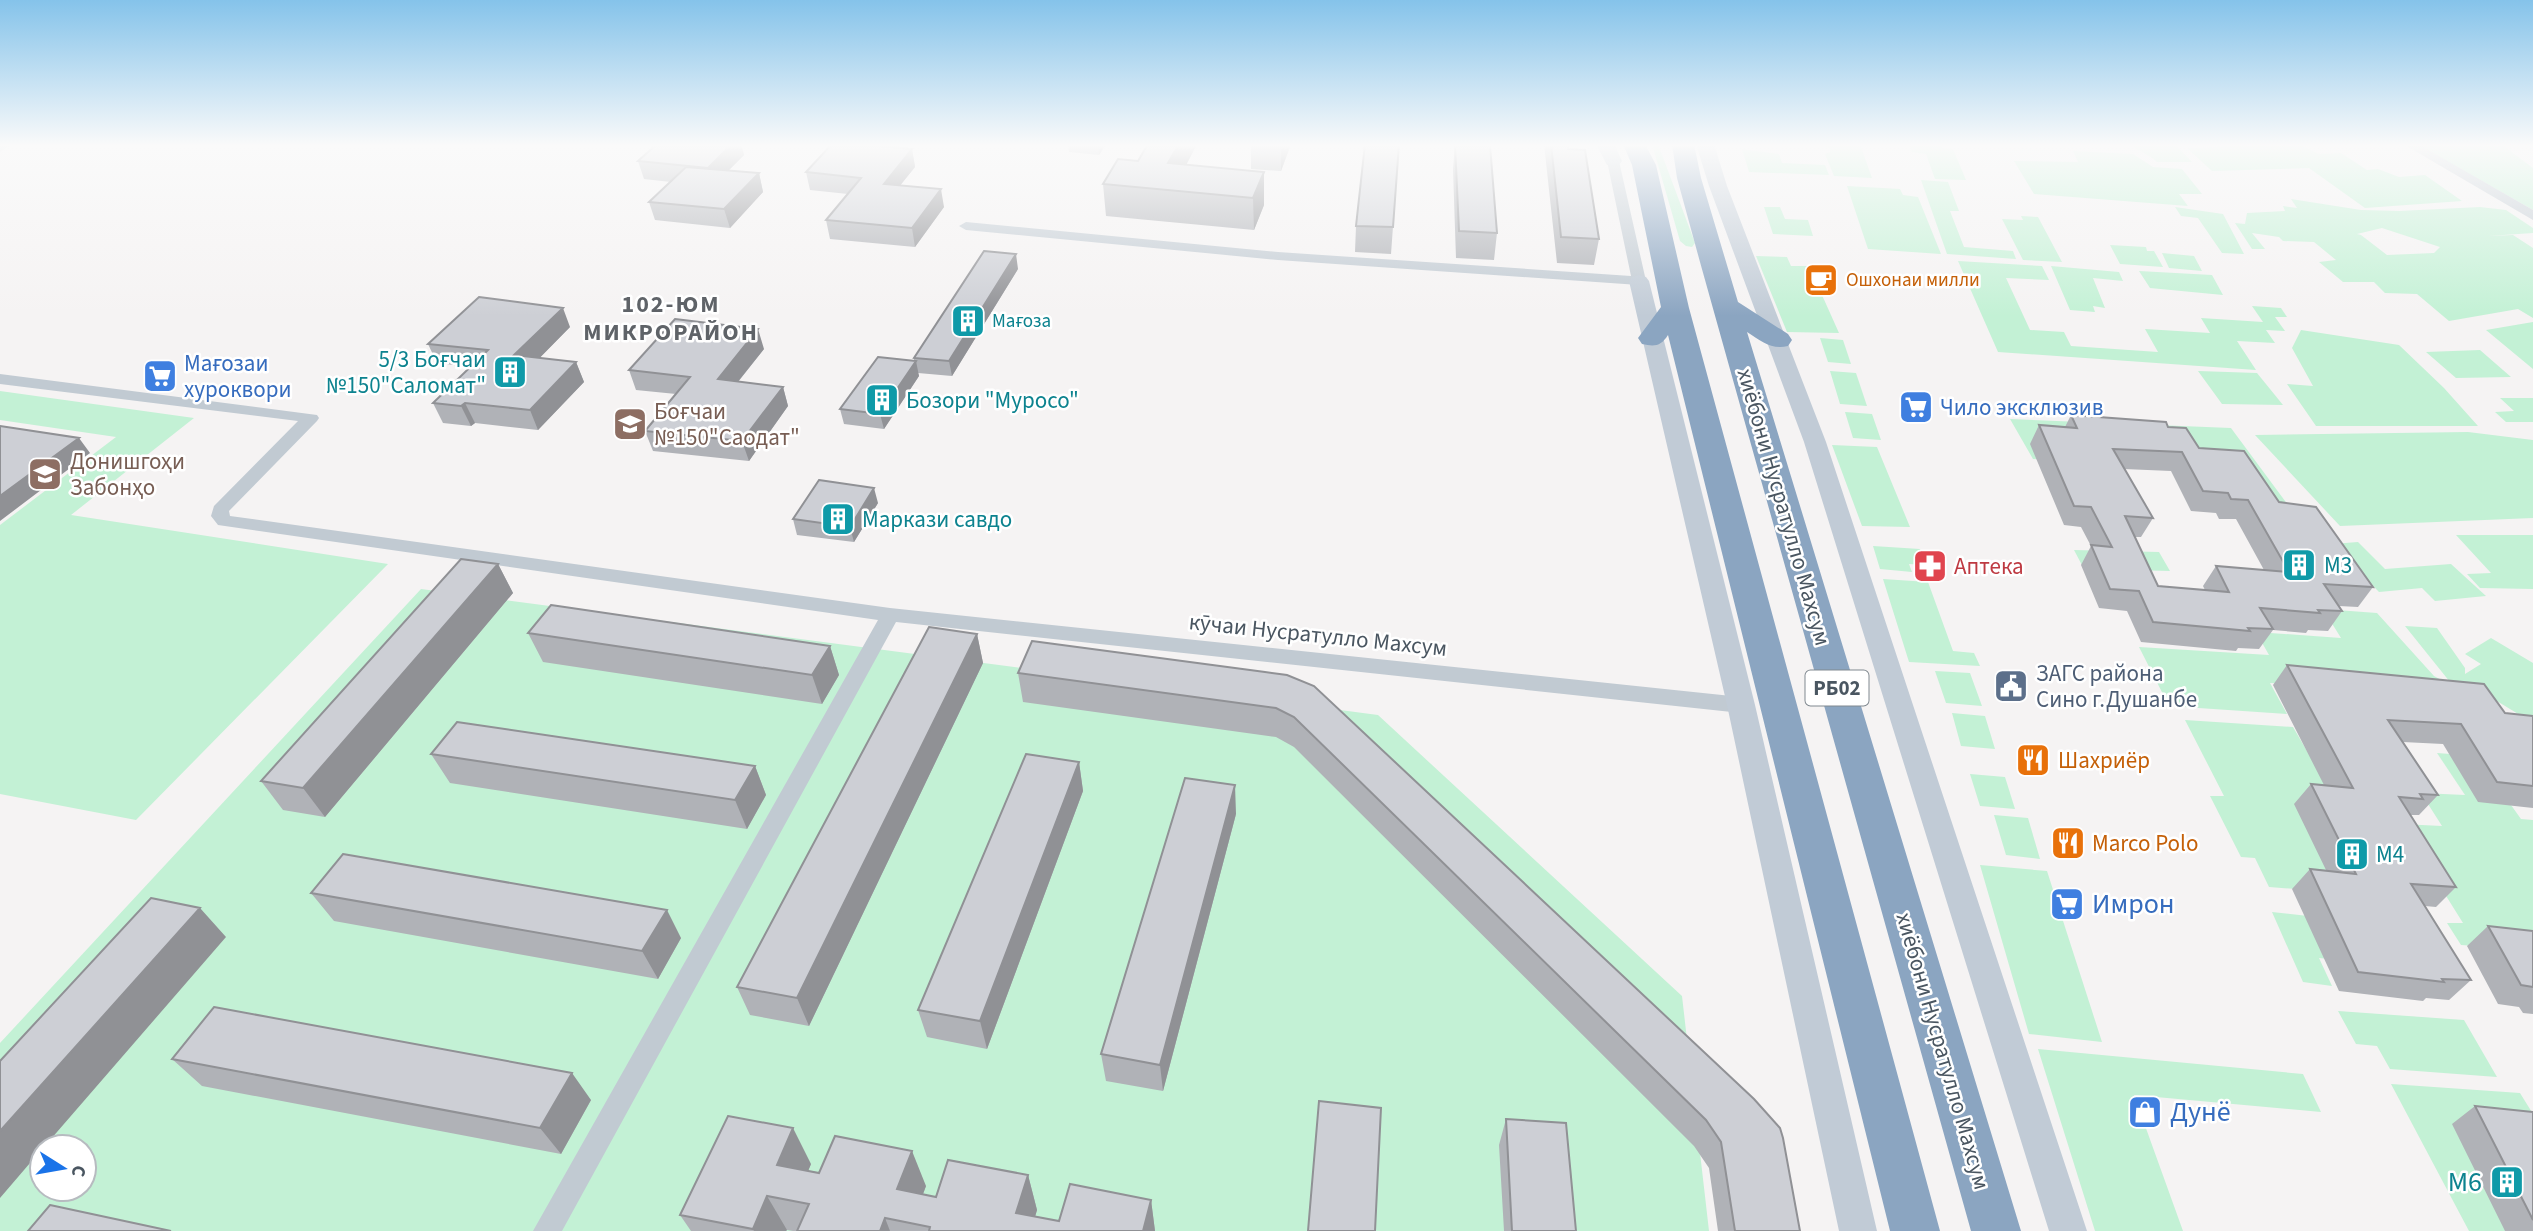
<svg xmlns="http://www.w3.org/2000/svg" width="2533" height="1231" font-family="'Source Sans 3',sans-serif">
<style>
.green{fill:#c3f1d5;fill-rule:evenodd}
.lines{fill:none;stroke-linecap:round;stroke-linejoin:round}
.street{fill:#c1cad2;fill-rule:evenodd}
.secondary{fill:#c1cbd6;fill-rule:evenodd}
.highway{fill:#8ba5c1;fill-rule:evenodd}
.wall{fill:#b0b2b7;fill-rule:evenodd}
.shaded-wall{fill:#909195}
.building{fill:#cdcfd5;stroke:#909195;stroke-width:2;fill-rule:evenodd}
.labels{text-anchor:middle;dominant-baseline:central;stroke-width:5;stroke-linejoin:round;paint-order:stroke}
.far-food-label{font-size:19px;fill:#c56008;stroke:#fff;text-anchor:start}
.far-culture-label{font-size:19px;fill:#0d838f;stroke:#fff;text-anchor:start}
.shield{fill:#fff;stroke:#808990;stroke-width:2}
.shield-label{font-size:21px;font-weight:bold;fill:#4a5661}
.culture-label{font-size:23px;fill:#0d838f;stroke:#fff;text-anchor:start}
.shop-label{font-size:23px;fill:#366cbe;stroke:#fff;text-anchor:start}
.education-label{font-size:23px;fill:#785e54;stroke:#fff;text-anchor:start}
.street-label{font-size:23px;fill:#4a5661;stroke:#fff}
.health-label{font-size:23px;fill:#be3a42;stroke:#fff;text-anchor:start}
.service-label{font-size:23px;fill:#4e5e75;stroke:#fff;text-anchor:start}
.food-label{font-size:23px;fill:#c56008;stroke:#fff;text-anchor:start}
.far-district-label{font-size:24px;font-weight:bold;letter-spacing:2px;fill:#5f6368;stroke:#fff}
.near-shop-label{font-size:28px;fill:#366cbe;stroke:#fff;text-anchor:start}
.near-culture-label{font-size:28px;fill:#0d838f;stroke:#fff;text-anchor:end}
</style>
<rect width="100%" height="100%" fill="#f5f3f3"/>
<path class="green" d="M1652,144H1658L1695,243L1692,247L1686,246L1680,241Z
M1822,144H1860L1872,178L1834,176L1825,154L1830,152V149Z
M1909,144H1941L1943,148L1953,149L1966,180L1935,179L1926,154L1912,152Z
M2131,144H2175L2192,162H2157C2149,154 2139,152 2131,144Z
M2298,144L2319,154L2341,153L2367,170L2378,169L2399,177L2425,175L2462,201L2365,208L2309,168L2212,171L2187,148Z
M2417,144H2501L2533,168V210Z
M1742,149L1779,154L1782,163L1825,165L1829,175L1749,172Z
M2073,151L2133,154L2153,167L2182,169L2202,194H2179L2188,206L2034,194L2014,161L2078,162Z
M1921,180L1948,182L1959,211H1950L1964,247L2013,251L2016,259L1947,254Z
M1847,186L1900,189L1903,195L1918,197L1941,254L1868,249Z
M2291,199L2361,210L2399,211L2480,207L2506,210L2533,228V233L2488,236L2513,235L2533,248V318L2518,309L2449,321L2417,294L2385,293L2374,282H2343L2319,262L2336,260L2314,242L2283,241L2279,237L2252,233L2265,249H2252L2235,223L2245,224L2247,213L2285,211L2283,206L2297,208ZM2382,228L2440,247L2434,253L2387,255L2361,235L2357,234Z
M1764,207H1780L1785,219L1808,220L1813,236L1773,234Z
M2175,207L2223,214L2244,254L2222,253L2198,218L2181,216Z
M2021,216L2038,217L2062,262L2023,260L2002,219L2023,220Z
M2110,245L2146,247L2147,251H2154L2163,267L2120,264Z
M2162,253L2194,256L2202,271L2169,268Z
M1756,256L1787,257L1791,266H1809L1839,333L1787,332Z
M1958,261L2042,266L2049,280L2006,278L2030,330L2064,332L2071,346L2158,352L2145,329L2210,333L2201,318L2263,322L2252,306L2281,308L2287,317H2275L2285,331L2266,330L2275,343L2237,341L2256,370L1998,352Z
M2051,266L2119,272L2123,281L2093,278L2105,308L2093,306L2095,312L2070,310Z
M2139,271L2212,275L2223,295L2150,288Z
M2533,322V369L2486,330Z
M2301,330L2399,345L2444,388L2478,426H2316L2287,384L2313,386L2292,348Z
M1820,338L1843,340L1851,364L1828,362Z
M2480,350L2511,377L2456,378L2426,352Z
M1830,371L1856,373L1867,406L1840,404Z
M2198,371L2257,373L2283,405L2222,404Z
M0,391L194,418L71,515L388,564L136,820L0,794V525L116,437L0,420Z
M2500,398H2533V422H2506L2495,412L2514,411Z
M1845,412L1872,414L1881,440L1853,438Z
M2010,419L2231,428L2302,524L2233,467L2033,459Z
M2468,432L2533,440V518L2340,526L2255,435Z
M1832,445L1877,447L1910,527L1862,526Z
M2456,535H2533V589L2480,588L2467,574L2491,573Z
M2358,542L2385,569L2451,564L2486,596L2435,601L2422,588L2379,592L2332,544Z
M1873,546L1920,549L1926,565L1909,564L1912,572L1880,569Z
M2074,550L2159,552L2170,571L2084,569Z
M1883,579L1928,582L1953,651L1974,653L1980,666L1909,662Z
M421,589L1378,715L1682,996L1709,1231H0V1043ZM42,1147H84V1189H42Z
M2323,609L2377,613L2434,676L2454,687L2405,626L2437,628L2465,668V674L2481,664L2465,654L2491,638L2533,663V723L2464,681L2462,691L2270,683L2287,714L2169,706L2139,647L2269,655L2256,632L2341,638Z
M1935,671L1970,673L1982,706L1946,703Z
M1952,713L1985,716L1995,749L1961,746Z
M2185,720L2293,727L2339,806L2295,803L2336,878L2323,891L2269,887L2255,858L2241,857L2210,796H2224Z
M2437,753L2476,756L2521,819L2533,820V950L2461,945L2447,923H2463L2401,824L2442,826L2421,793L2465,795Z
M1970,774L2005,777L2015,809L1980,806Z
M1994,815L2028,818L2040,859L2006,855Z
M1980,865L2047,871L2102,1042L2029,1034Z
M2272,912L2317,917L2337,960L2319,958L2332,986L2303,982Z
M2338,1011L2464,1020L2497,1077L2390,1069L2377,1046L2356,1044Z
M2038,1049L2303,1074L2321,1112L2134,1095L2183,1231H2095Z
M2391,1084L2520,1093L2533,1114V1231H2469Z"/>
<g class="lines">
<path class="street" d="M0,144H13L0,152Z
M2403,144H2418L2533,210V220Z
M1613,157L1619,161L1646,281L1639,285L1278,260L966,230L959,226L966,222L1278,252L1631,276L1607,161Z
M0,374L317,415L319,418L317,421L229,511L230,516L890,608L1741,697L1748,700L1751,705L1748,710L1741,713L896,622L562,1231H533L878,620L218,525L211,516L214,506L298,421L0,384Z"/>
<path class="secondary" d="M1596,144H1614L1622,161L1619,165H1607Z
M1696,144H1714L1727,186L1826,442L2087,1231H2049L1804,442L1709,186Z
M1639,275L1646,277L1649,281L1755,705L1877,1231H1839L1727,705L1629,281L1632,277Z"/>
<path class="highway" d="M1623,144H1645L1656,165L1689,308L1940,1231H1890L1668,335C1661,346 1655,347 1642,344L1638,338L1661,307L1632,165Z
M1672,144H1694L1701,178L1738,302L1788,334L1792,340L1788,346C1771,350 1761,341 1747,332L2021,1231H1971L1700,262L1677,178Z"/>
</g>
<path class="wall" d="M657,144H741L744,155L728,171L759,173L763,192L730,228L655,220L649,202L671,182L644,179L638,161Z
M1068,144H1106L1099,155L1069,152Z
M1148,144H1197L1186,165L1264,172V205L1254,230L1106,216L1103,184L1138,161Z
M1251,144H1291L1281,171L1251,169Z
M1399,144L1391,254L1355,252L1356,226Z
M1455,144L1497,233L1494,260L1456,258L1453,169Z
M1544,144H1568V149L1599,239L1594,265L1557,263Z
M912,149L915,167L900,185L944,207L915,247L830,239L826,220L848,194L810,190L806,172Z
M1018,269L952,376L918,373L919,376L884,429L844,424L840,409L914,361V358Z
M570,327L539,358L576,362L584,382L538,430L475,423L471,426L443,423L433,403L471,367L437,363L428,344Z
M764,349L738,382L783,387L788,406L749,461L653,451L645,431L676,394L636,390L629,370Z
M2071,415L2168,427L2279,502L2373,587L2358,607L2339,606L2342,611L2328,631L2308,630L2306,633L2273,630L2259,649L2238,648L2236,651L2141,642L2127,611L2099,608L2081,565L2091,546L2081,527L2064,525L2030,444L2039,425L2065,427ZM2124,469L2171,471L2191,511L2216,513L2219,519H2236L2264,570L2216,566L2203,586L2205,590L2158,586L2135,537H2141L2153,518Z
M878,503L854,542L797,535L793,519Z
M498,564L513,593L325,817L283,810L261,781Z
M528,633L830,646L839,675L822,704L543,662Z
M977,634L983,663L809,1026L750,1015L737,987Z
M2287,665L2505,713L2533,716V808L2478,802L2443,744L2403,742L2438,795L2419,815H2410L2456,887L2436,907L2425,906L2471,980L2449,1000L2426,998L2423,1001L2339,991L2292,889L2310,869L2326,870L2294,804L2311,784L2324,785L2273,685Z
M1265,672L1754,1099L1800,1231H1718L1709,1168L1694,1146L1294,747L1276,737L1023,702L1018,673Z
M431,754L755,766L766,795L747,829L450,783Z
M1079,762L1083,791L987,1049L927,1037L918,1010Z
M1236,814L1163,1091L1106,1081L1101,1054Z
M311,893L681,938L658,979L334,921Z
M2488,926L2533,931V1014L2523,1013L2519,1007L2498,1004L2467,946Z
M172,1059L591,1100L561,1154L202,1086Z
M2475,1106L2533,1112V1231H2505L2452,1124Z
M1506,1119L1576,1231H1504L1499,1145Z
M811,1164L808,1171L926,1186L923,1194L936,1197L1028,1175L1037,1210L1035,1216L1059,1221L1151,1200L1155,1231H793L787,1230L786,1231H691L680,1215Z"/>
<path class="shaded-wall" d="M732,144H741L744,155L713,186L708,168Z
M1098,144H1106L1099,155Z
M1179,144H1197L1173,190L1168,163Z
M1282,144H1291L1281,171V145Z
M912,149L915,167L887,202L884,184Z
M1264,172V205L1254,230L1253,198Z
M759,173L763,192L730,228L724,209Z
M941,189L944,207L915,247L912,228Z
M1016,254L1018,269L952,376L949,361Z
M563,308L570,327L523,375L514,355Z
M758,329L764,349L724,399L718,379Z
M916,361L919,376L884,429L880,414Z
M576,362L584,382L538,430L530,410Z
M783,387L788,406L749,461L742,441Z
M465,403L475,423L471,426L461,406Z
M79,438L90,453L0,521V496Z
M874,488L878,503L854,542L850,527Z
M498,564L513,593L325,817L303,788Z
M977,634L983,663L809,1026L797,998Z
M830,646L839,675L822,704L812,675Z
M1079,762L1083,791L987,1049L980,1021Z
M755,766L766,795L747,829L735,800Z
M1235,785L1236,814L1163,1091L1160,1065Z
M200,908L226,937L44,1147H42V1149L0,1198V1131Z
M667,910L681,938L658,979L642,951Z
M572,1073L591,1100L561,1154L540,1128Z
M793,1128L811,1164L796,1200L777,1165Z
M912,1151L926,1186L912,1223L897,1189Z
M1028,1175L1037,1210L1031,1231L1016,1213Z
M767,1196L787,1230L786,1231H754L753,1229Z
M1151,1200L1155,1231H1143Z
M885,1218L890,1231H880Z"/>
<path class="building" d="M657,144H732L708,168L638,161Z
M832,144H859L912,149L884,184L941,189L912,228L826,220L861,178L806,172Z
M1148,144H1179L1168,163L1264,172L1253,198L1103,184L1118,159L1138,161Z
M1365,144H1399L1393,227L1356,226Z
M1455,144L1490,145L1497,233L1459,231Z
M1551,144H1568V149L1585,150L1599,239L1561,237Z
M686,167L759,173L724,209L649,202Z
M984,251L1016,254L949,361L914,358Z
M479,297L563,308L514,355L576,362L530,410L465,403L461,406L433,403L488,350L428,344Z
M675,319L758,329L718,379L783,387L742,441L645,431L690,377L629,370Z
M878,357L916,361L880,414L840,409Z
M2071,415L2166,422L2168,427L2186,428L2199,448L2244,451L2279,502L2316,507L2373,587L2324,584L2342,611L2318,610L2320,613L2260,608L2273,629L2248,628L2250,631L2153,622L2139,591L2110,589L2091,545L2112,547L2091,507L2074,506L2039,425L2077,428ZM2113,449L2182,452L2203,491L2228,493L2231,499L2248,500L2289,572L2216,566L2229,592L2158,586L2125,516L2153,518Z
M0,426L79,438L0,496Z
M819,480L874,488L850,527L793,519Z
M461,559L498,564L303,788L261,781Z
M551,605L830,646L812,675L528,633Z
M929,627L977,634L797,998L737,987Z
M1032,641L1265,672L1287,675L1314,686L1754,1099L1780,1128L1783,1138L1800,1231H1735L1721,1142L1706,1120L1294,717L1276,708L1018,673Z
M2287,665L2484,684L2505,713L2533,716V786L2497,782L2461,724L2388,720L2438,795L2420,794L2423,799L2399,797L2456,887L2411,884L2471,980L2442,979L2444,982L2358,972L2310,869L2356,874L2311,784L2353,788Z
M457,722L755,766L735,800L431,754Z
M1026,754L1079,762L980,1021L918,1010Z
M1185,778L1235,785L1160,1065L1101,1054Z
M343,854L667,910L642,951L311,893Z
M151,898L200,908L0,1131V1061Z
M2488,926L2533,931V987L2521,985Z
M214,1007L572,1073L540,1128L172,1059Z
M1319,1101L1381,1108L1375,1231H1308Z
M2475,1106L2533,1112V1220Z
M728,1116L793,1128L777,1165L819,1173L835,1136L912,1151L897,1189L936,1197L948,1160L1028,1175L1016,1213L1059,1221L1070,1184L1151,1200L1143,1231H929L930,1227L885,1218L880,1231H797L809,1204L767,1196L753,1229L680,1215Z
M1506,1119L1566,1123L1576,1231H1512Z
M50,1205L171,1231H28Z"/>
<linearGradient id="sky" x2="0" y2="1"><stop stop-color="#85c3ea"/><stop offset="0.46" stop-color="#fafafa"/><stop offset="1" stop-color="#fafafa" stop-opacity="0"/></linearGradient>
<rect width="2533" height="316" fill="url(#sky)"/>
<defs>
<g id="cafe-square" transform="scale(1.75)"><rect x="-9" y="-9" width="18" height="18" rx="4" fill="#e8710a" stroke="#fff"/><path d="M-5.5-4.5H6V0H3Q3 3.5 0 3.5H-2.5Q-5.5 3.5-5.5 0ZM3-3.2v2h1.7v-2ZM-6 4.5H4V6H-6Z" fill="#fff"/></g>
<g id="building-square" transform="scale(1.75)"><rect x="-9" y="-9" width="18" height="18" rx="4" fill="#0f9aa8" stroke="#fff"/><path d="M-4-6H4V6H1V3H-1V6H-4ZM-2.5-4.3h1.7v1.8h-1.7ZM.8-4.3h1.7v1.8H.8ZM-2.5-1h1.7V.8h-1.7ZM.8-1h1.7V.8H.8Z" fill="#fff"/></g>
<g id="supermarket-square" transform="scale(1.75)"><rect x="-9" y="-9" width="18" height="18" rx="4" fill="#3f7fe0" stroke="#fff"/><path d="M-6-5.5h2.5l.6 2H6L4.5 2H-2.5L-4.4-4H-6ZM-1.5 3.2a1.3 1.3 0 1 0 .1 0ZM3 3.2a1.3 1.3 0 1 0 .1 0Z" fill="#fff"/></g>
<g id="school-square" transform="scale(1.75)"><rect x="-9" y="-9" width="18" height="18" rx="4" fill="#8d6e63" stroke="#fff"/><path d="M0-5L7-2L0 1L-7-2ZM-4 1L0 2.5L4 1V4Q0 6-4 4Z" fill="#fff"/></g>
<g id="university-square" transform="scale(1.75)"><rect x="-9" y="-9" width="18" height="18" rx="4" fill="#8d6e63" stroke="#fff"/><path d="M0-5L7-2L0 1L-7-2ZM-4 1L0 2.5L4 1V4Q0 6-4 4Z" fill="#fff"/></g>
<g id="pharmacy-square" transform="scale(1.75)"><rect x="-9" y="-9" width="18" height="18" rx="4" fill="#e0444e" stroke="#fff"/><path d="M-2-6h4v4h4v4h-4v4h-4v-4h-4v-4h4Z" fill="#fff"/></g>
<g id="civic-square" transform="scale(1.75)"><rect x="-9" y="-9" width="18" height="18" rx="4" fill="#5c6f8a" stroke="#fff"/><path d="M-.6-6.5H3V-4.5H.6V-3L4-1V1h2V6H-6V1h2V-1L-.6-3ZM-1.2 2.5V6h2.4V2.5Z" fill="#fff"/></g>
<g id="restaurant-square" transform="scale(1.75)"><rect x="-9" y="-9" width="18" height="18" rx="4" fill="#e8710a" stroke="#fff"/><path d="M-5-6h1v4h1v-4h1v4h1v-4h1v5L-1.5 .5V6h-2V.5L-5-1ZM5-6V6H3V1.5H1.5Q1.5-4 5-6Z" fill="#fff"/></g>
<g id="shop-square" transform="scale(1.75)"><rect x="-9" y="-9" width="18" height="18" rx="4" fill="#3f7fe0" stroke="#fff"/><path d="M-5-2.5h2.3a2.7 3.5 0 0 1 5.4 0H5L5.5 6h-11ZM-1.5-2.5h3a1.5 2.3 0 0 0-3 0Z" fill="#fff"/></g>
</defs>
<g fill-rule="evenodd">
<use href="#cafe-square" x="1821" y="280"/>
<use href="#building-square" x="968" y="321"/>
<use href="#building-square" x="510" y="372"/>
<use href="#supermarket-square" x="160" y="376"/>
<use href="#building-square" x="882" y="400"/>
<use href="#supermarket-square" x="1916" y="407"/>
<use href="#school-square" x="630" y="424"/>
<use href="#university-square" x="45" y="474"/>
<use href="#building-square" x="838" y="519"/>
<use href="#building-square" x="2299" y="565"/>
<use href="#pharmacy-square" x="1930" y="566"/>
<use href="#civic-square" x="2011" y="686"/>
<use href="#restaurant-square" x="2033" y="760"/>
<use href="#restaurant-square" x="2068" y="843"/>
<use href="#building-square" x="2352" y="854"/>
<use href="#supermarket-square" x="2067" y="904"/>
<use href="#shop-square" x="2145" y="1112"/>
<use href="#building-square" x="2507" y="1182"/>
</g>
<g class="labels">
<g class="far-food-label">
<text x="1846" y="280">Ошхонаи милли</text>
</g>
<g class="far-culture-label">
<text x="992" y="321">Мағоза</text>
</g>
<rect class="shield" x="1805.5" y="670.5" width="63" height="35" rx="5"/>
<g class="shield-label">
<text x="1837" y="688">РБ02</text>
</g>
<g class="culture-label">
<text x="486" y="359" text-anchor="end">5/3 Боғчаи<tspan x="486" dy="26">№150"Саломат"</tspan></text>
<text x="906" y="400">Бозори "Муросо"</text>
<text x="862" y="519">Маркази савдо</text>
<text x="2324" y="565">M3</text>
<text x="2376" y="854">М4</text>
</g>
<g class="shop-label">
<text x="184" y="363">Мағозаи<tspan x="184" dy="26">хуроквори</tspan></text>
<text x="1940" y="407">Чило эксклюзив</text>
</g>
<g class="education-label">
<text x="654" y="411">Боғчаи<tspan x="654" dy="26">№150"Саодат"</tspan></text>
<text x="70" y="461">Донишгоҳи<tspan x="70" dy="26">Забонҳо</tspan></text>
</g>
<g class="street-label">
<text transform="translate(1784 507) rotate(74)">хиёбони Нусратулло Махсум</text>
<text transform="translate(1318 635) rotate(6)">кӯчаи Нусратулло Махсум</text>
<text transform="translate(1943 1051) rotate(74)">хиёбони Нусратулло Махсум</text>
</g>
<g class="health-label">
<text x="1954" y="566">Аптека</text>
</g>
<g class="service-label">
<text x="2036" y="673">ЗАГС района<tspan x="2036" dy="26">Сино г.Душанбе</tspan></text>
</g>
<g class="food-label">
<text x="2058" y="760">Шахриёр</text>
<text x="2092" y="843">Marco Polo</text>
</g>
<g class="far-district-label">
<text x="671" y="304">102-ЮМ<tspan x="671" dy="28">МИКРОРАЙОН</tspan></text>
</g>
<g class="near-shop-label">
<text x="2092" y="904">Имрон</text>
<text x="2170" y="1112">Дунё</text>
</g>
<g class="near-culture-label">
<text x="2482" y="1182">М6</text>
</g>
</g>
<g transform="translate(63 1168) rotate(101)"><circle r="33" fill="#ffffff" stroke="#b7bbc0" stroke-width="2"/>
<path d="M0-5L12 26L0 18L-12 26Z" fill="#1a73e8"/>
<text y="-10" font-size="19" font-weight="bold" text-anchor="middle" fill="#4a5661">С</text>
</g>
</svg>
